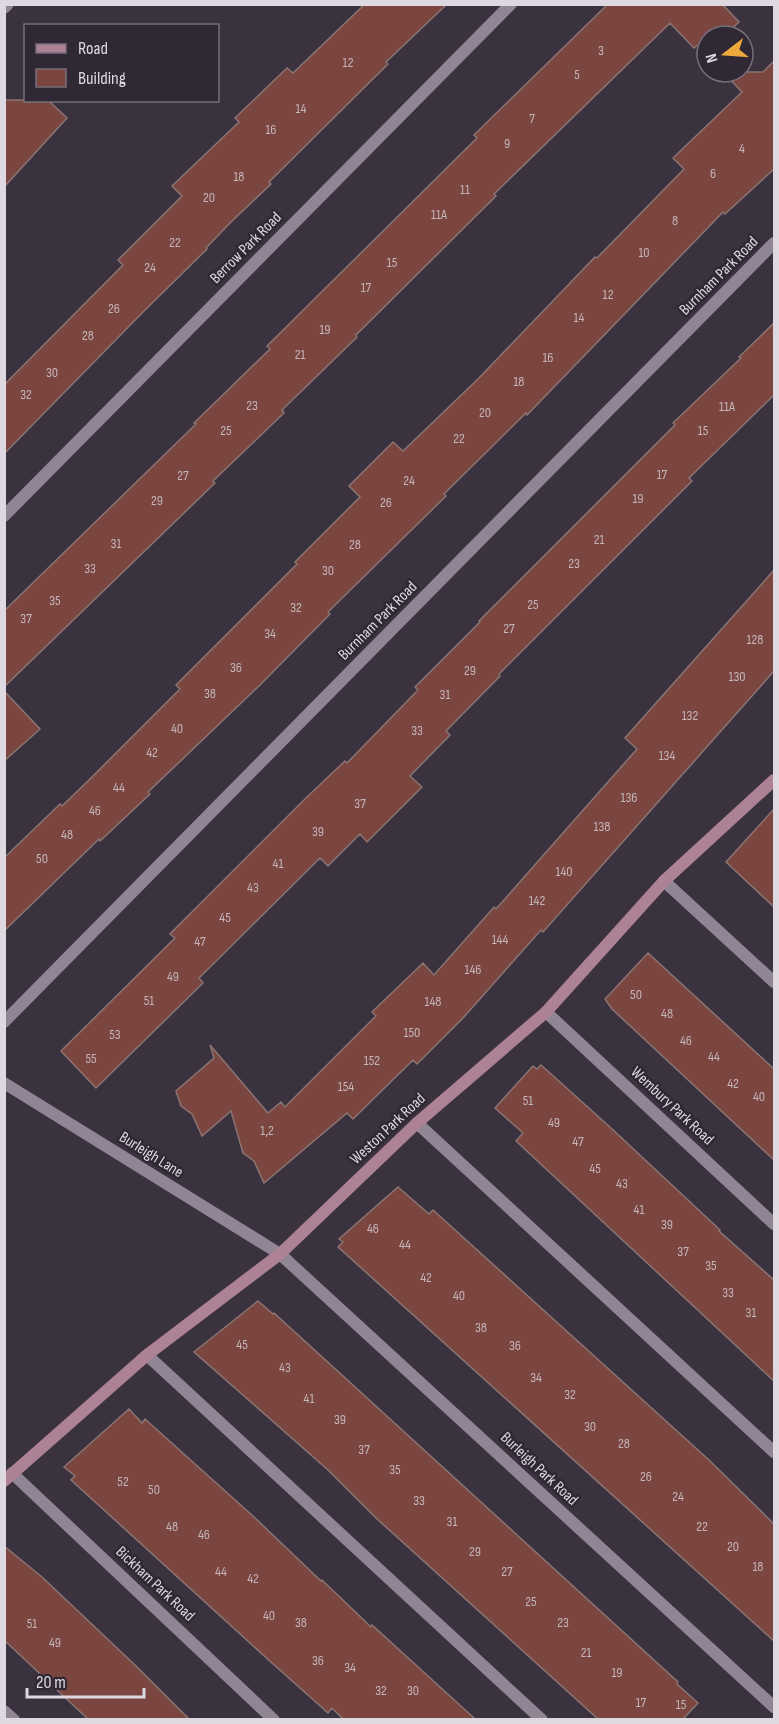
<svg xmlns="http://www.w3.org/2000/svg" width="779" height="1724" font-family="'Sofia Sans Condensed',sans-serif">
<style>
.building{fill:#7b4640;stroke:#8a7572;stroke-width:1.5}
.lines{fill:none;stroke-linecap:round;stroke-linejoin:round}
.lane{stroke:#8f8595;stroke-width:12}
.street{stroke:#8f8595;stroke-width:12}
.secondary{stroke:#ae8295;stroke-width:12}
.labels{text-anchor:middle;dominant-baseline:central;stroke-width:5;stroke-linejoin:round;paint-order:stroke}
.number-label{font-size:14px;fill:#c5b4b9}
.street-label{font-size:16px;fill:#ded8e1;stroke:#312836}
</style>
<rect width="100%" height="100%" fill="#3b3240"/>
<path class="building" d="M365,4H447L386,62L388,64L269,182L271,184L231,222L206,248L207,249L144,311L4,454V385L123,265L118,260L182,196L172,186L239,122L235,118L287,68L293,73Z
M608,4L723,5L739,22L724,36H707L706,53L698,45L694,48L670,23L494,194L496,196L356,335L357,337L282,410L284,413L213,481L215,483L4,687V611L196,424L194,423L270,349L267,346L477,138L474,135Z
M774,61V169L725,214L723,212L527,415L526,413L444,494L446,496L328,612L330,614L260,685L148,792L150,794L100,841L99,839L4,931V858L60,804L62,806L89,780L180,689L176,685L297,564L295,562L360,497L349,486L393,442L403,451L478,379L595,257L597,258L684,169L673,158L742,92L723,72H763Z
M4,100H48L67,118L4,187Z
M774,323V395L689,478L692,481L499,674L500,676L446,731L450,735L410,776L422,787L367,842L360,834L328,866L320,858L199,978L203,983L96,1088L61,1051L175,938L170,934L308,796L345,761L347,763L418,690L415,687L480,622L479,621L675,425L673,423L741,358L739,357Z
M774,570V671L543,932L541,930L463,1018L417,1064L413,1060L353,1119L347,1113L264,1183L254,1161L243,1153L231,1111L202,1136L192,1114L181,1106L176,1091L214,1058L210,1045L268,1113L281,1102L285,1107L376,1016L372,1012L423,963L434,975L494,907L496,909L637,749L625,738Z
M4,691L40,729L4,761Z
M774,809V907L726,862Z
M648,953L774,1069V1160L612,1009L605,999Z
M541,1065L611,1128L720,1230L719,1231L774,1280V1381L516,1141L523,1133L495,1108L533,1066L537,1069Z
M398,1187L429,1214L433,1210L709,1460L774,1524V1641L338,1247L343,1242L339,1239Z
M258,1301L273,1314L274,1313L678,1682L677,1684L698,1703L683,1719H598L376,1518L328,1470L194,1352Z
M129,1409L142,1423L145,1419L254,1517L321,1581L322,1580L371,1627L372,1625L475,1719H343L332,1708L328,1713L272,1663L71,1480L75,1476L64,1467Z
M4,1546L42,1577L137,1667L189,1719H88L4,1640Z"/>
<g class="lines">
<path class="lane" d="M664,881L774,982
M417,1123L774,1452
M147,1355L542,1720
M4,1711L14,1720"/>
<path class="street" d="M4,8L8,4
M4,516L511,4
M546,1012L774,1224
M4,1022L774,243
M4,1083L280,1254L774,1707
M12,1473L274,1720"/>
<path class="secondary" d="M4,1481L147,1355L280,1254L417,1123L546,1012L664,881L774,780"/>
</g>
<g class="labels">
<g class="number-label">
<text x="601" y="50">3</text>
<text x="348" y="62">12</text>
<text x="577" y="74">5</text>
<text x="301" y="108">14</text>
<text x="532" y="118">7</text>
<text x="271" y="129">16</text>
<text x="507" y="143">9</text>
<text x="742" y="148">4</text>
<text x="713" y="173">6</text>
<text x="239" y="176">18</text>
<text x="465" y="189">11</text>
<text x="209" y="197">20</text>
<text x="439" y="214">11A</text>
<text x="675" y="220">8</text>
<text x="175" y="242">22</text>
<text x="644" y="252">10</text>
<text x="392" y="262">15</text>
<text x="150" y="267">24</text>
<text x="366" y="287">17</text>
<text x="608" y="294">12</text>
<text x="114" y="308">26</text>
<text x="579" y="317">14</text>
<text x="325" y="329">19</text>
<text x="88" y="335">28</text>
<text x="300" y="354">21</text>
<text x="548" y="357">16</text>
<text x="52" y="372">30</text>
<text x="519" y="381">18</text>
<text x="26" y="394">32</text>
<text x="252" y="405">23</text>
<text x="727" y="406">11A</text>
<text x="485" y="412">20</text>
<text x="226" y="430">25</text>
<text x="703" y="430">15</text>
<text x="459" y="438">22</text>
<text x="662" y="474">17</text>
<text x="183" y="475">27</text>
<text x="409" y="480">24</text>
<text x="638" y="498">19</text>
<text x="157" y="500">29</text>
<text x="386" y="502">26</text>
<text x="599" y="539">21</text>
<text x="116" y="543">31</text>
<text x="355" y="544">28</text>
<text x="574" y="563">23</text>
<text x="90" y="568">33</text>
<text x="328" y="570">30</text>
<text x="55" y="600">35</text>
<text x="533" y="604">25</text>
<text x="296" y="607">32</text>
<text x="26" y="618">37</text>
<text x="509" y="628">27</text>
<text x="270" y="633">34</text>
<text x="755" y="639">128</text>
<text x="236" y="667">36</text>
<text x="470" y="670">29</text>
<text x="737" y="676">130</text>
<text x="210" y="693">38</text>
<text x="445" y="694">31</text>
<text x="690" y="715">132</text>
<text x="177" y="728">40</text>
<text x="417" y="730">33</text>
<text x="152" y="752">42</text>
<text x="667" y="755">134</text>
<text x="119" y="787">44</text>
<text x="629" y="797">136</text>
<text x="360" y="803">37</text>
<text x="95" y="810">46</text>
<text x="602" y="826">138</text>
<text x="318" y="831">39</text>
<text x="67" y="834">48</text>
<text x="42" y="858">50</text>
<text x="278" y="863">41</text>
<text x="564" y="871">140</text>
<text x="253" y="887">43</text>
<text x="537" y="900">142</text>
<text x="225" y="917">45</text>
<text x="500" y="939">144</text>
<text x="200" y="941">47</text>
<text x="473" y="969">146</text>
<text x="173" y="976">49</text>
<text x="636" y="994">50</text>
<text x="149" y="1000">51</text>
<text x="433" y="1001">148</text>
<text x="667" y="1013">48</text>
<text x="412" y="1032">150</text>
<text x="115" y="1034">53</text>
<text x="686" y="1040">46</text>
<text x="714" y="1056">44</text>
<text x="91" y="1058">55</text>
<text x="372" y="1060">152</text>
<text x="733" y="1083">42</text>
<text x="346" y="1086">154</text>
<text x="759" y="1096">40</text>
<text x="528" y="1100">51</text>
<text x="554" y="1122">49</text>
<text x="267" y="1130">1,2</text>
<text x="578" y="1141">47</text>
<text x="595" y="1168">45</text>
<text x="622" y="1183">43</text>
<text x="639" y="1209">41</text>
<text x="667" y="1224">39</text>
<text x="373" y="1228">46</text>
<text x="405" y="1244">44</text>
<text x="683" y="1251">37</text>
<text x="711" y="1265">35</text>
<text x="426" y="1277">42</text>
<text x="728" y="1292">33</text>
<text x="459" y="1295">40</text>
<text x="751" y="1312">31</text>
<text x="481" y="1327">38</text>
<text x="242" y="1344">45</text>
<text x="515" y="1345">36</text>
<text x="285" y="1367">43</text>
<text x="536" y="1377">34</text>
<text x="570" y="1394">32</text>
<text x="309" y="1398">41</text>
<text x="340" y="1419">39</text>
<text x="590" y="1426">30</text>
<text x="624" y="1443">28</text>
<text x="364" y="1449">37</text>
<text x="395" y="1469">35</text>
<text x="646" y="1476">26</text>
<text x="123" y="1481">52</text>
<text x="154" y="1489">50</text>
<text x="678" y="1496">24</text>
<text x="419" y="1500">33</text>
<text x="452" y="1521">31</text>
<text x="172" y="1526">48</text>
<text x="702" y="1526">22</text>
<text x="204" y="1534">46</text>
<text x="733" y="1546">20</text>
<text x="475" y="1551">29</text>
<text x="758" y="1566">18</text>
<text x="221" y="1571">44</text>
<text x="507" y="1571">27</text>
<text x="253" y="1578">42</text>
<text x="531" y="1601">25</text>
<text x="269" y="1615">40</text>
<text x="301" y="1622">38</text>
<text x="563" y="1622">23</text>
<text x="32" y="1623">51</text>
<text x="55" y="1642">49</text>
<text x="586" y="1652">21</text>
<text x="318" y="1660">36</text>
<text x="350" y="1667">34</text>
<text x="617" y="1672">19</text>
<text x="381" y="1690">32</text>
<text x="413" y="1690">30</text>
<text x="641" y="1702">17</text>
<text x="681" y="1704">15</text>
</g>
<g class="street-label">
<text transform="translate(246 248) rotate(-45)">Berrow Park Road</text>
<text transform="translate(719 276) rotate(-45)">Burnham Park Road</text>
<text transform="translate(378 621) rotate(-45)">Burnham Park Road</text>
<text transform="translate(672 1106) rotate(43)">Wembury Park Road</text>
<text transform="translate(388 1129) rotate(-43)">Weston Park Road</text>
<text transform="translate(151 1155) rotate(32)">Burleigh Lane</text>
<text transform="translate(539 1469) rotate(43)">Burleigh Park Road</text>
<text transform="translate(155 1584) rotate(43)">Bickham Park Road</text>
</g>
</g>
<rect width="779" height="1724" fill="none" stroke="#ded8e1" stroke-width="12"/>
<rect x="24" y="24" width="195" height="78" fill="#312836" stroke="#766e7a" stroke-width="1.5"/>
<rect x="36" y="44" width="30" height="9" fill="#ae8295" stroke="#766e7a" stroke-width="1.5"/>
<text x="78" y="54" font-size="18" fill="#ded8e1">Road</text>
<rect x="36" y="69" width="30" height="18" fill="#7b4640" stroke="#766e7a" stroke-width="1.5"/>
<text x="78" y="84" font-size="18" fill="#ded8e1">Building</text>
<g transform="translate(725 54) rotate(253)"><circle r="28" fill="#312836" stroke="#766e7a" stroke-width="1.5"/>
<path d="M0-4.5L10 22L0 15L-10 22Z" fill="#eda83c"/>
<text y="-9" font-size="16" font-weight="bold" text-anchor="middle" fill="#ded8e1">N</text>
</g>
<path d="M27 1688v9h117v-9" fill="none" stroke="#ded8e1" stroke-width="3"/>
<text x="36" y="1688" font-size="18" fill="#ded8e1" stroke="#312836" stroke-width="4.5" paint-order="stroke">20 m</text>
</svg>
